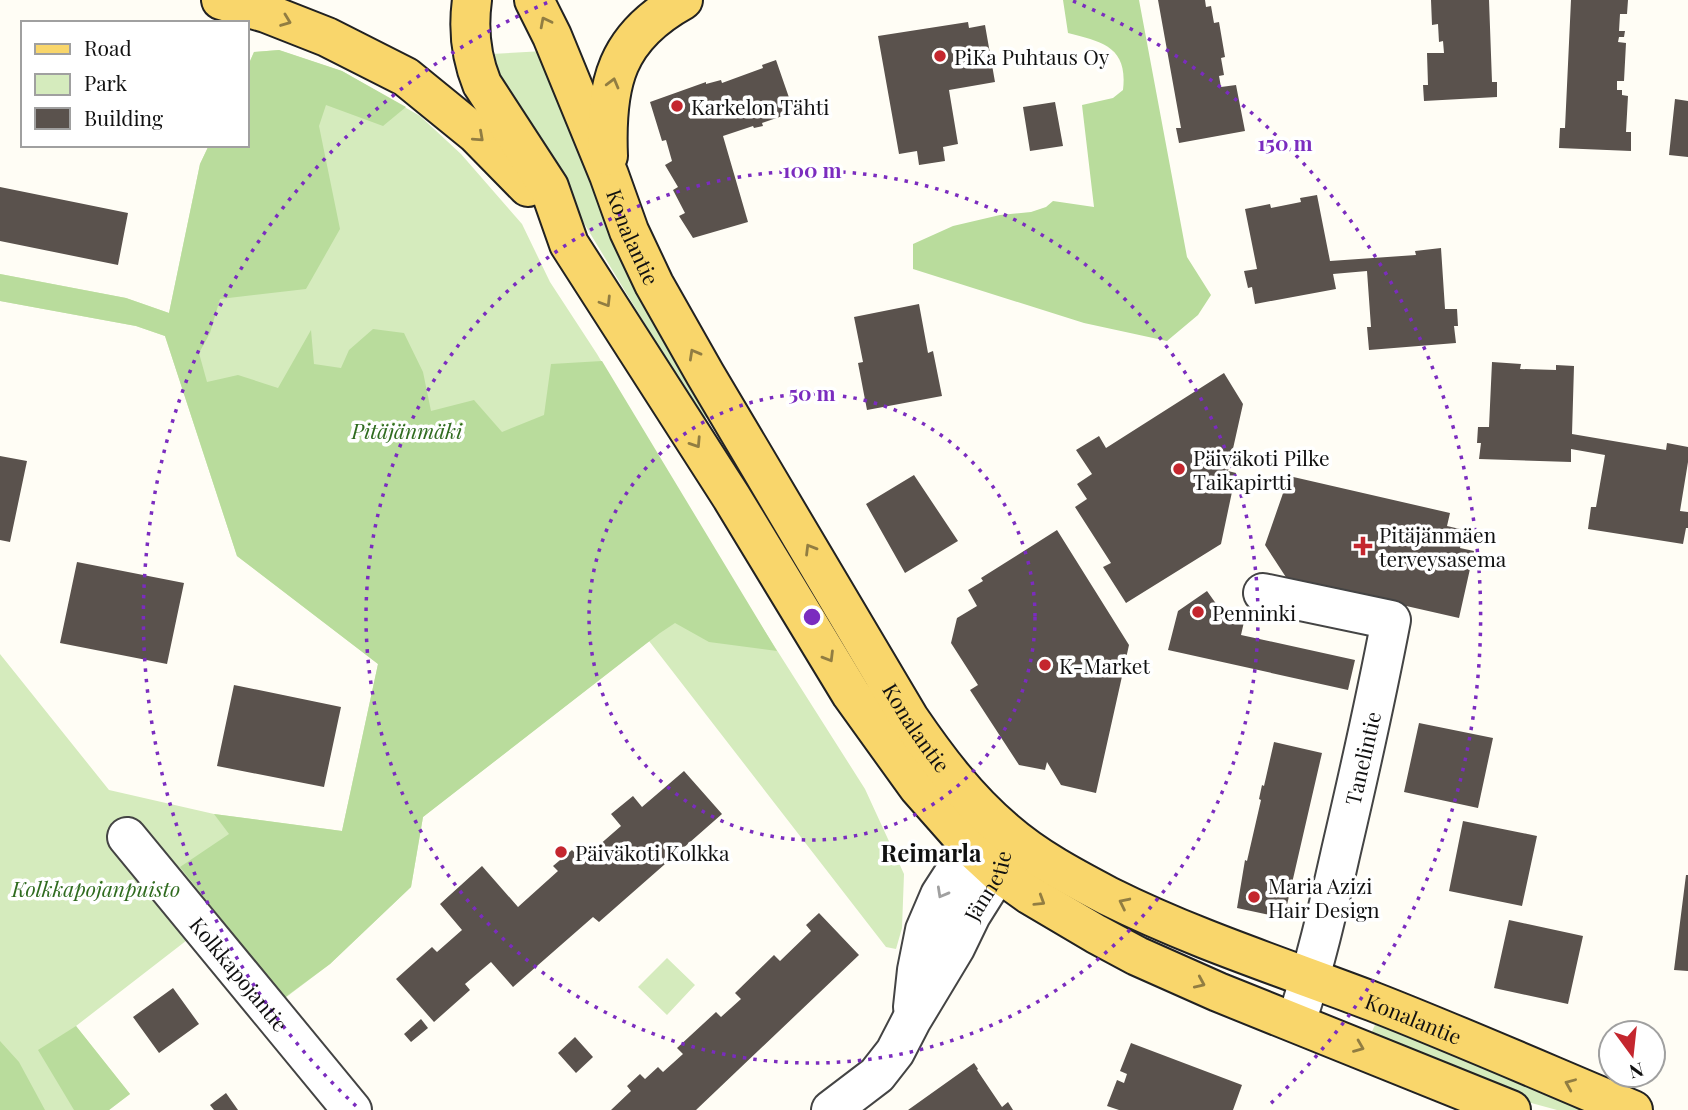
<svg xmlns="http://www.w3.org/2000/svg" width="1688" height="1110" font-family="'Playfair Display',serif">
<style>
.green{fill:#d5ebbd}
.forest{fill:#b9dc9c}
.building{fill:#5a524d}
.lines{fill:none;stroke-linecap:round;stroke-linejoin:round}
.minor-casing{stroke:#444;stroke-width:42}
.major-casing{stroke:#222;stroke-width:42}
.minor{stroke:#fff;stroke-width:38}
.major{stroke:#f9d66b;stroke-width:38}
.oneway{stroke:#917d42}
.oneway2{stroke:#a0a0a0}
.ring{fill:none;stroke:#7b2cbf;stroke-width:3.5;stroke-dasharray:3.5 7}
.poi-dot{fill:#c4262e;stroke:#fff;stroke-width:2.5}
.labels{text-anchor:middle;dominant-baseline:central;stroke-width:7;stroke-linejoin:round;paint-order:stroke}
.poi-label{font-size:21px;fill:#111;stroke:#fff;text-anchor:start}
.street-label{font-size:21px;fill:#111;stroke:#fff}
.park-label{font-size:21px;font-style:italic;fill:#2f6b1f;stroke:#fff}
.quarter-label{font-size:24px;font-weight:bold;fill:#111;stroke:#fff}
.centre{fill:#7b2cbf;stroke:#fff;stroke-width:3.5}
.ring-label{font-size:21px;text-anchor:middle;font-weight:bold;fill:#7b2cbf;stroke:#fff;stroke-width:7;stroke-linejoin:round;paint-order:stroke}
</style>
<rect width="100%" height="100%" fill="#fffdf5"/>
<path class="green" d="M279,50L342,71L420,116L461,154L522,224L550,282L597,354L731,578L865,789L904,874L902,928L896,949L886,947L649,641L423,817L411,887L330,964L256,1020L191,937L76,1026L130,1094L109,1110H0V654L109,790L214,814L342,831L378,664L237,556L165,336L136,326L0,301V274L126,298L169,313L200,164L209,145H247V68L254,52Z
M544,51L711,419C680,413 663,366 654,339L495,76L491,54Z
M667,958L695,985L667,1015L638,987Z
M1378,1018L1598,1110H1557L1520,1100L1370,1036Z"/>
<path class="forest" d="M1063,0H1139L1187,257L1211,295L1198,315L1167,341L1084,323L913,269V244L953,226L1000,215L1031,212L1046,207L1053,201L1094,207L1082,105L1113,98L1123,90C1128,47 1103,42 1068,33Z
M279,50L342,71L406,107L383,126L326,105L319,126L340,229L306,289L220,299L210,333L199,353L207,382L238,375L278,388L311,330L314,364L341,368L349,350L373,329L404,333L423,372L431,411L474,400L502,432L544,415L551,364L602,361L777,651L709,642L675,623L660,633L423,817L411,887L330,964L284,998L180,867L229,834L214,814L342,831L378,664L237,556L165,336L136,326L0,301V274L126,298L169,313L200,164L209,145H247V68L254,52Z
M76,1026L130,1094L109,1110H74L38,1050Z
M0,1041L19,1062L45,1110H0Z"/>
<path class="building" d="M1158,0H1205L1206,7L1211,6L1214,23L1219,22L1225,57L1221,58L1224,75L1219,76L1221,87L1236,85L1245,131L1179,143L1176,128H1181Z
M1431,0H1489L1492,82H1497V97L1424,101L1423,85H1428L1427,53H1444L1443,41L1439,42L1438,24L1432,25Z
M1571,0H1628L1627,14H1620L1619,31H1625L1624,37H1619L1618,42L1626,43L1624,81H1617V90H1622V95L1628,96L1626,132H1631V151L1559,148L1560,128H1565Z
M968,22L969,28L985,25L995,82L949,90L958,144L943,147L945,161L919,165L917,151L899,154L878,36Z
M776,60L794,112L762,123L763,126L754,128L753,126L723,136L748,222L693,238L679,216L685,213L673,190L678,187L665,165L672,161L666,140L662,141L650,102L706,82V84L721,80L722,83L763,68L762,65Z
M1675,99L1688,101V157L1669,155Z
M1055,102L1063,146L1030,151L1023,107Z
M0,187L128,213L118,265L0,241Z
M1317,195L1330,261L1416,255L1415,251L1441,248L1445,309H1457L1458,326H1454L1456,343L1369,350L1367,327H1371L1367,271L1333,274L1336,289L1255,304L1252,287L1248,288L1244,271L1257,269L1245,209L1270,204L1271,208L1301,202L1300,198Z
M919,304L928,353L933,351L942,396L867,410L858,363L863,362L854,317Z
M1492,362L1521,364L1520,369L1556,370V365L1574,366L1572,434L1666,450L1667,443L1688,447V462L1680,511L1688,512V528H1686L1683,544L1588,529L1591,507H1596L1605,455L1571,449V462L1479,459L1481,443H1477L1478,427H1489Z
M1224,373L1243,404L1228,471L1236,473L1221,544L1126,603L1103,567L1111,563L1075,507L1087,499L1077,484L1092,474L1076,450L1099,436L1106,448Z
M0,456L27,461L10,542L0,540Z
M914,475L958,541L905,573L866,504Z
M1289,476L1450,513L1447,526L1464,530L1460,548L1474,551L1459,618L1336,590L1293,588L1265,545Z
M1057,530L1129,645L1096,793L1061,785L1047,762L1045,770L1019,765L970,690L978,685L951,643L957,618L977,606L968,590L983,581L981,578Z
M77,562L184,583L167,664L60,643Z
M1207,591L1217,605L1246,613L1241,635L1355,660L1348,690L1168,650L1178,611Z
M234,685L341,707L324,787L217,766Z
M1419,723L1493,738L1478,808L1404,792Z
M1274,742L1322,753L1284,918L1237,908L1245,860L1247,861L1261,800L1259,799L1262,785L1264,786Z
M684,771L722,814L599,922L593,917L513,987L491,962L465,984L470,990L434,1022L396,979L432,947L437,952L462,930L440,904L482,866L518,907L558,871L553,866L572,850L582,860L621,826L611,814L633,796L642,807Z
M1463,821L1537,836L1522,906L1449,891Z
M1686,875H1688V971L1674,970Z
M819,913L859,955L696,1110H611L631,1091L627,1086L640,1074L645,1079L658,1067L663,1072L683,1054L677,1048L716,1012L721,1017L741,999L735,993L774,955L780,961L811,931L806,925Z
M1509,920L1583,936L1568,1004L1494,988Z
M173,988L199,1024L159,1053L133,1017Z
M421,1019L428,1028L411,1042L404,1034Z
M575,1037L593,1057L576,1073L558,1053Z
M1131,1043L1242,1085L1233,1110H1119L1107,1106L1117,1080L1124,1083L1127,1074L1120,1071Z
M974,1063L978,1069L977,1070L1002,1107L1008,1102L1013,1110H908Z
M226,1093L238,1110H214L210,1105Z"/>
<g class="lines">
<g class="minor-casing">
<g id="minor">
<path d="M1263,593L1391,620C1376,698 1359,774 1341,851C1328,909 1315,966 1296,1022"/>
<path id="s1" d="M127,837L352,1110"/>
<path d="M913,1007L917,970L925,930L940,895L971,847L1002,835"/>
<path id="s2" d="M831,1110L877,1075L895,1052L911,1021L955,948L971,915L998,872L1006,838"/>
</g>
</g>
<g class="major-casing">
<g id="major">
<path d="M221,0L266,13L327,37L406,77L476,134L528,187"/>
<path d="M472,0C468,29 471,57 482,84L549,187L569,244L732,498L851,694L918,787L971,847L998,872L1030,895L1096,934L1137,956L1218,992L1511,1110"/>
<path id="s3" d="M534,0L552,36L609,175L629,231L654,284L705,374L909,718C937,759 967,799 1005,831C1036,858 1072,877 1108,896C1194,939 1285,968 1374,1002C1461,1036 1547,1074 1633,1110"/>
<path d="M608,156C605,83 616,37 683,0"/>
</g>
</g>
<use href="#minor" class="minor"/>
<use href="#major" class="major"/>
</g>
<defs><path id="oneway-chevron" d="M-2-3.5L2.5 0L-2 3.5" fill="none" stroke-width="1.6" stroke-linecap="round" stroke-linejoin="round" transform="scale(1.75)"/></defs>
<g class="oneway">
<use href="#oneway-chevron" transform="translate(286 21) rotate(21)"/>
<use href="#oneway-chevron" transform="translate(545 22) rotate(-117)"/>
<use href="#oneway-chevron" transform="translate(613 83) rotate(-75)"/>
<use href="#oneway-chevron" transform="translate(479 137) rotate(42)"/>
<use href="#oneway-chevron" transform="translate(606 302) rotate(58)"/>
<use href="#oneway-chevron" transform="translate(694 354) rotate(-119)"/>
<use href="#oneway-chevron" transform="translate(696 443) rotate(57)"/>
<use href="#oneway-chevron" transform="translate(810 549) rotate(-121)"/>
<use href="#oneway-chevron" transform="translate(829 657) rotate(59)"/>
<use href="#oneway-chevron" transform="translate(1040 901) rotate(32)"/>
<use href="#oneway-chevron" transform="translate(1124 903) rotate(-154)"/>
<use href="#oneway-chevron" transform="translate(1200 983) rotate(24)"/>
<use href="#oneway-chevron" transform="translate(1359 1047) rotate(22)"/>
<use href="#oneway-chevron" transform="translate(1570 1084) rotate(-157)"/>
</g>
<use class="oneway2" href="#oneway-chevron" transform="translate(942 893) rotate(119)"/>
<g class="ring">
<circle cx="812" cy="617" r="223"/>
<circle cx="812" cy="617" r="446"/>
<path d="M356 1106A669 669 0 0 1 551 1M1073 1A669 669 0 0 1 1268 1106"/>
</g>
<g class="poi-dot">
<circle cx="940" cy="56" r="7"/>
<circle cx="677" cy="106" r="7"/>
<circle cx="1179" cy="469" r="7"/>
<path d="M1359.5 535.5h7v7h7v7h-7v7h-7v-7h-7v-7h7z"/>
<circle cx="1198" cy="612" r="7"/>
<circle cx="1045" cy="665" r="7"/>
<circle cx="561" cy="852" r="7"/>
<circle cx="1254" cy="897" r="7"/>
</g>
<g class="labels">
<g class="poi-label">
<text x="954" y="56">PiKa Puhtaus Oy</text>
<text x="691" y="106">Karkelon Tähti</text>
<text x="1193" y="457">Päiväkoti Pilke<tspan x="1193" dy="24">Taikapirtti</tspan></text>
<text x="1379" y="534">Pitäjänmäen<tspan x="1379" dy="24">terveysasema</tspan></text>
<text x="1212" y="612">Penninki</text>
<text x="1059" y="665">K-Market</text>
<text x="575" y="852">Päiväkoti Kolkka</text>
<text x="1268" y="885">Maria Azizi<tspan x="1268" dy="24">Hair Design</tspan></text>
</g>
<g class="street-label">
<text stroke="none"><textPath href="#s3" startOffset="257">Konalantie</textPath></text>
<text stroke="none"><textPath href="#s3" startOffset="824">Konalantie</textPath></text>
<text transform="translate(1362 758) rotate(-77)">Tanelintie</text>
<text stroke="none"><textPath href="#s2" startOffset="278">Jännetie</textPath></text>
<text stroke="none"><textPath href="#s1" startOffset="177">Kolkkapojantie</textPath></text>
<text stroke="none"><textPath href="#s3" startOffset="1412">Konalantie</textPath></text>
</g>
<g class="park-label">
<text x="407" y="430">Pitäjänmäki</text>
<text x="96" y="888">Kolkkapojanpuisto</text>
</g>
<g class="quarter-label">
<text x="931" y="852">Reimarla</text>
</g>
</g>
<circle cx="812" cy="617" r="10" class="centre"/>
<g class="ring-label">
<text x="1285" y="151">150 m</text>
<text x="812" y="178">100 m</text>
<text x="812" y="401">50 m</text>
</g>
<rect x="21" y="21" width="228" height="126" fill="#ffffff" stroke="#a0a0a0" stroke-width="2"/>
<rect x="35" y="44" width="35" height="10" fill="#f9d66b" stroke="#a0a0a0" stroke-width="2"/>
<text x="84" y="56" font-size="21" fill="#111111">Road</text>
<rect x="35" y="74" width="35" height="21" fill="#d5ebbd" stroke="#a0a0a0" stroke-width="2"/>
<text x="84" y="91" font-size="21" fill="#111111">Park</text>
<rect x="35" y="108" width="35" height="21" fill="#5a524d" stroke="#a0a0a0" stroke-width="2"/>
<text x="84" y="126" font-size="21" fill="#111111">Building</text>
<g transform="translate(1632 1054) rotate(165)"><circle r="33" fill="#ffffff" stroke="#a0a0a0" stroke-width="2"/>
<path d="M0-5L12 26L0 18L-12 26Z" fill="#c4262e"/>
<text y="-10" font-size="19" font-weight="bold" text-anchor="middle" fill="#111111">N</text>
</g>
</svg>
